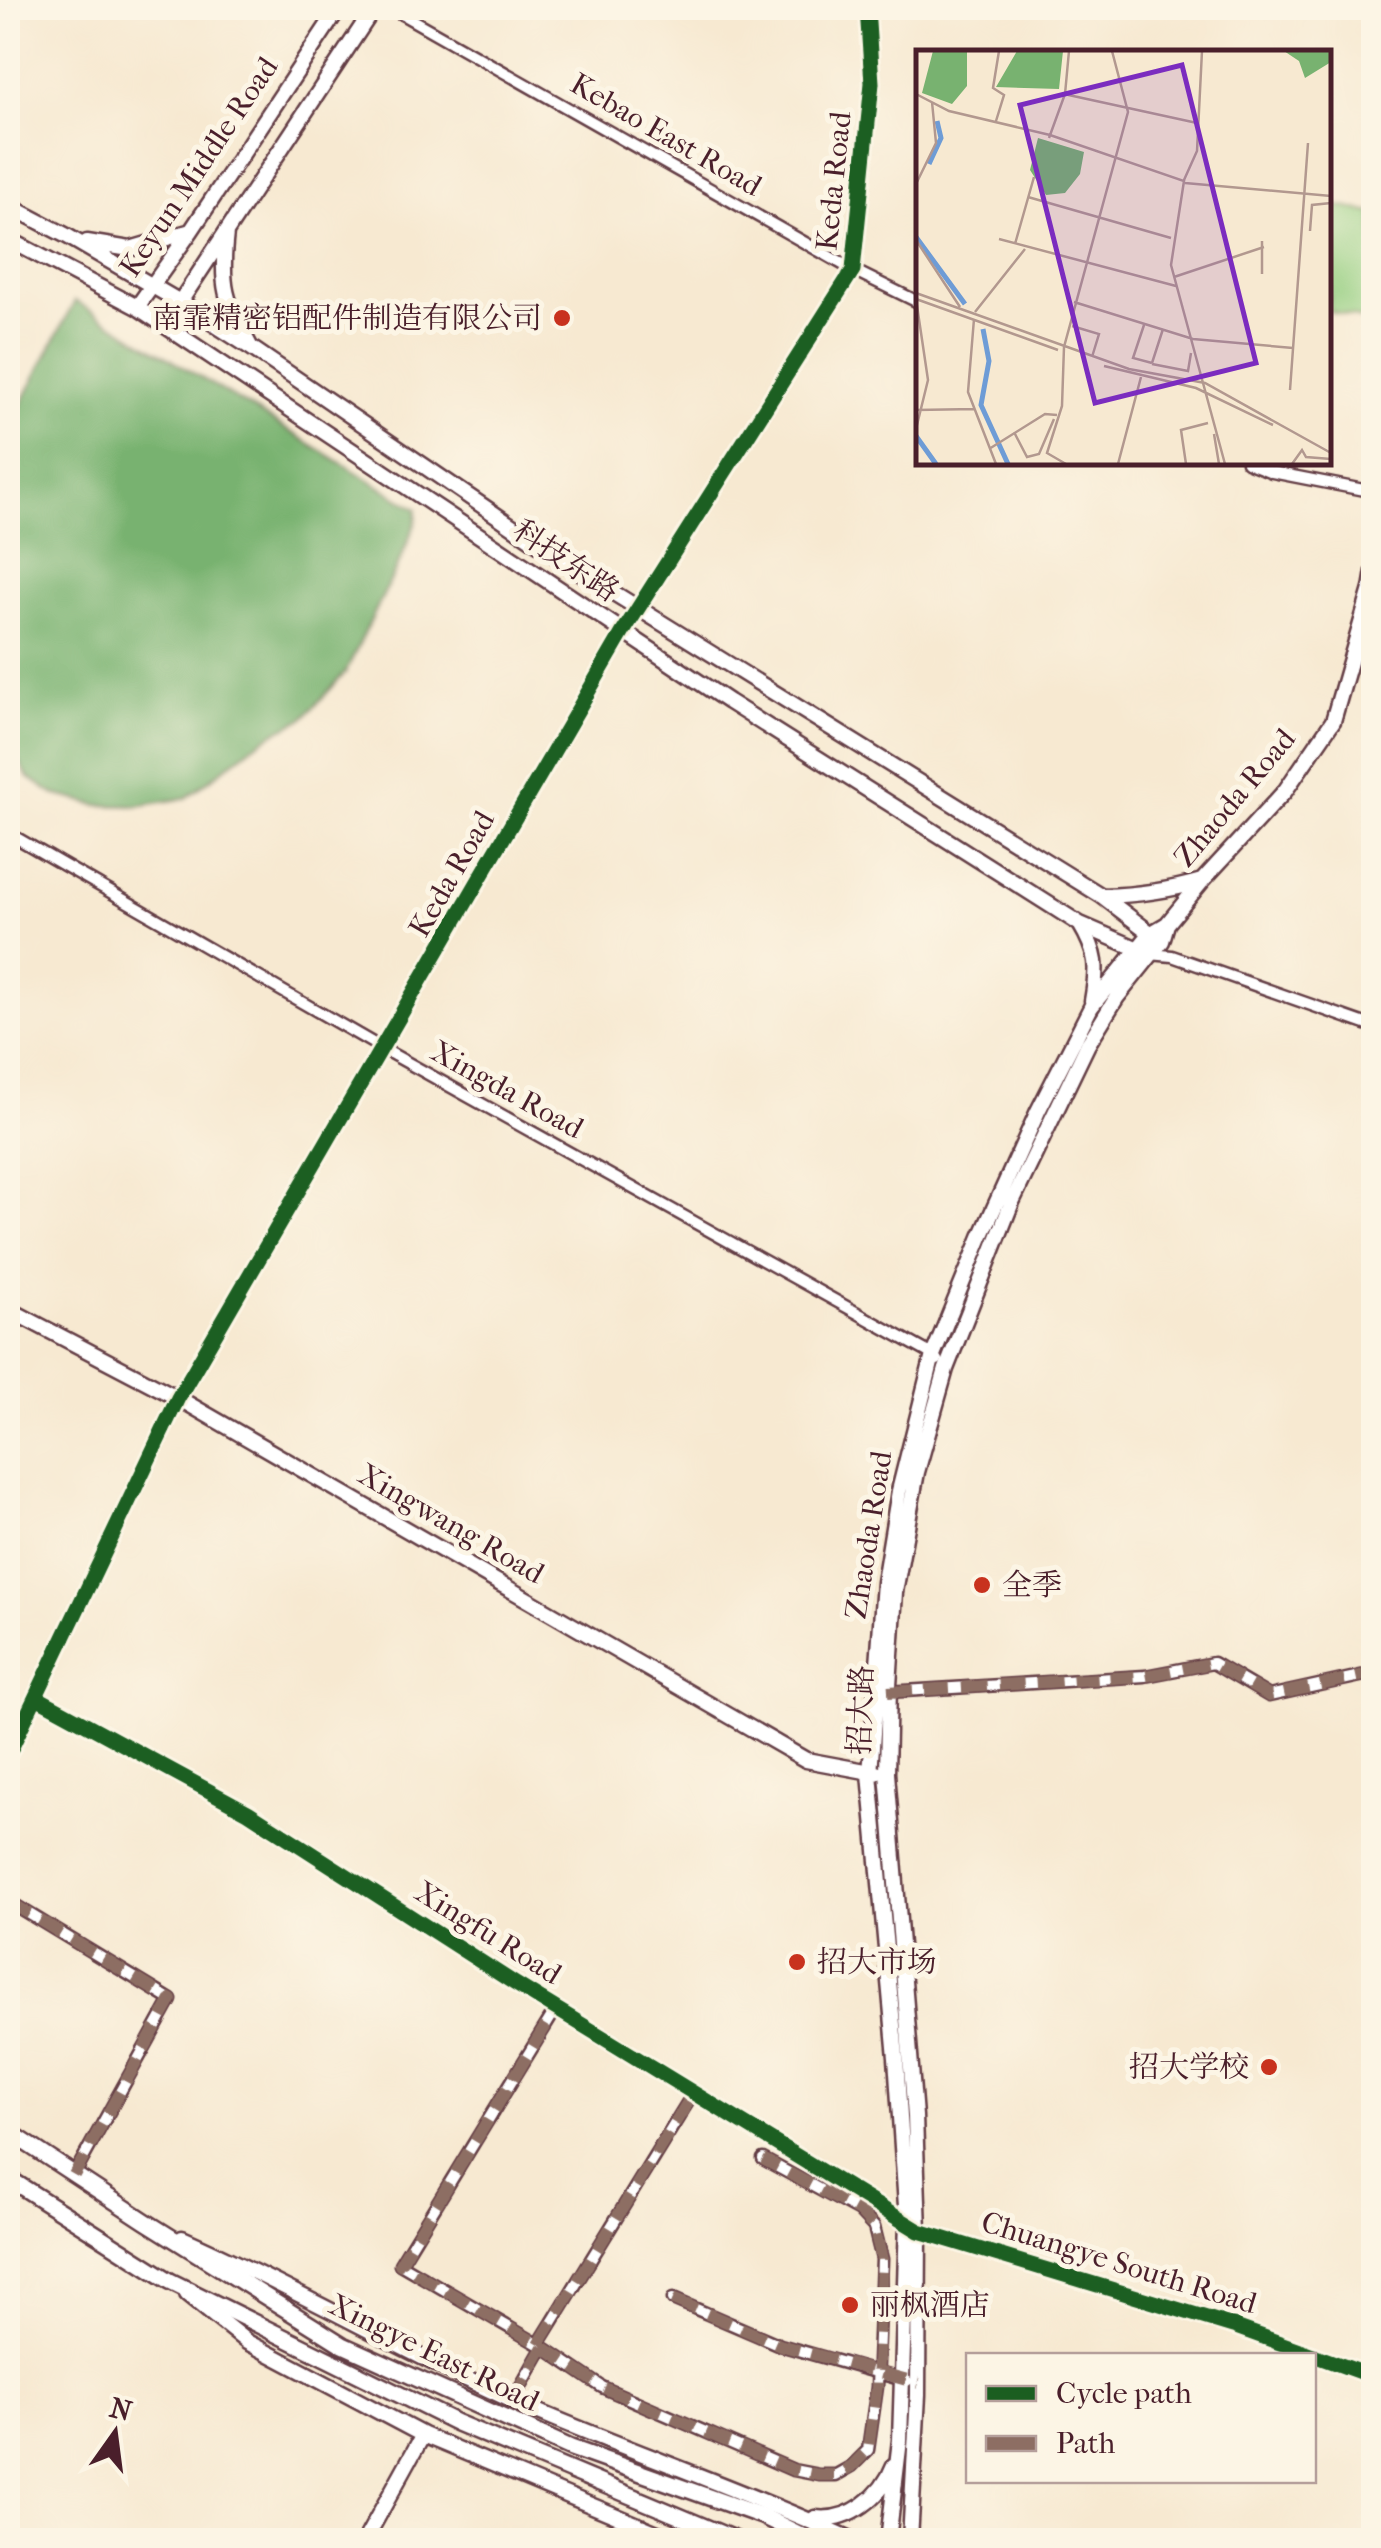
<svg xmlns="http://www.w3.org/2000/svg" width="1381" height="2548" font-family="'IM FELL French Canon','Noto Serif SC',serif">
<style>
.green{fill:#96cf82;stroke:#707756;stroke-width:2.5}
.forest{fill:#78b270;stroke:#61684e;stroke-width:2.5}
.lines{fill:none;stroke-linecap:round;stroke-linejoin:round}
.street-casing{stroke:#643d44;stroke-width:15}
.secondary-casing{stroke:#643d44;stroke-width:19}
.primary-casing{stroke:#643d44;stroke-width:20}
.street{stroke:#fff;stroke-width:10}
.secondary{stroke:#fff;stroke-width:14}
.primary{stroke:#fff;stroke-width:15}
.quiet{stroke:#8d6e63;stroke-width:12;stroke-dasharray:25 12;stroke-linecap:butt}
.cycleway-casing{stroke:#fcf5e5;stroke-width:21}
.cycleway{stroke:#1b5e20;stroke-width:15}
.poi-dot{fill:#c8321e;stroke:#fcf5e5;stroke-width:4}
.labels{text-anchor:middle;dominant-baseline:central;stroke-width:10;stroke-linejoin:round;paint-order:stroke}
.street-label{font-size:30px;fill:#4a1f2b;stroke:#fcf5e5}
.poi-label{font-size:30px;fill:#4a1f2b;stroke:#fcf5e5;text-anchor:start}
.inset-river{fill:none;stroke:#6e9cd6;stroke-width:5}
.inset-road{fill:none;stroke:#b2988f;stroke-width:2.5}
.view{fill:#7b2cbf;fill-opacity:0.15;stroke:#7b2cbf;stroke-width:5}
.inset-edge{fill:none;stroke:#4a1f2b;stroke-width:5}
</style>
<rect width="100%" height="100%" fill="#fcf5e5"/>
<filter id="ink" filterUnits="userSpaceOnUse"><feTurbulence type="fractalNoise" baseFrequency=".01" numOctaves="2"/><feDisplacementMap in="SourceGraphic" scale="20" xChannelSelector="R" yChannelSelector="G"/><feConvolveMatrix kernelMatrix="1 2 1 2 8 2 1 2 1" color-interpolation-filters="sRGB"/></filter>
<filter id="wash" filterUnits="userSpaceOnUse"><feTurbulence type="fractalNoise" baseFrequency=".0048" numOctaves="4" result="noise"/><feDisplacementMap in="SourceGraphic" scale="40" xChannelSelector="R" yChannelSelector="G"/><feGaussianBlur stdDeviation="2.25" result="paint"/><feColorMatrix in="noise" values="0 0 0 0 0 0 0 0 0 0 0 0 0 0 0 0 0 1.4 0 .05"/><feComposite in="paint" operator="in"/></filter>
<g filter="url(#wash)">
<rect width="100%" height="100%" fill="#f7e9d1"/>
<path class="green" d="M1329,204L1373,213V322L1329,311Z"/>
<path class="forest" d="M75,301L417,509L416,522L400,561L345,673L303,719L281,729L253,746L186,798L136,806L97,805L53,794L28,777L8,743V429Z"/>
</g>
<g filter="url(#ink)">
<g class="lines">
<g class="street-casing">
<path id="street" d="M391,8L853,270L918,302
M1247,462L1272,472L1374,492
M8,833L383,1049L933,1355L937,1360
M1150,954L1172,956L1374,1027
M888,1692L1145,1676L1213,1663L1269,1696L1374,1673
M36,1697L248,1812L514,1983L919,2231L1233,2326L1374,2377
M8,1755L178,1398L623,632L853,270L872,83L867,8
M8,1901L171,2000L74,2175
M673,2299L780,2345L907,2381
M539,2344L694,2092
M543,2347L602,2387L793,2470L819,2475H836L852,2466L868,2450L877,2387L882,2259L874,2227L859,2211L763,2159
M513,2400L543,2347L400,2264L556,2009"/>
</g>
<g class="secondary-casing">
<path id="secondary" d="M8,205L67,236L180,302L250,347L575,569L1102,896L1157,938
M226,233C220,286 225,300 250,346
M8,239L137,307L729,702L1080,924L1145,952
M87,242L130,249L191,231
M137,307L191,231L339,8
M163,324L180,302L374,8
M1102,896C1137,895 1168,891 1202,881
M1080,924C1098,954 1098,967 1092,1001
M8,1309L178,1398L806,1760L876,1773
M182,2238C293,2287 398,2349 509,2399C622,2449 740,2488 853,2540
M187,2294L247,2342L423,2435L674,2540
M815,2518C850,2522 882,2497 894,2465
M365,2540L423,2435
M888,2540L900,2440L907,2221L896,2058L870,1774L884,1582L899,1491L933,1355L981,1237L1038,1111L1091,1007L1150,934L1167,924
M910,2540L918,2395L919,2231L915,2116L887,1773L889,1686L895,1592L917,1472L946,1369L1012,1202L1088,1044L1117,997L1162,941L1167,924L1203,880L1285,791L1333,721L1371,589L1374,571"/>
</g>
<g class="primary-casing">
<path id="primary" d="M8,2131L145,2221L343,2345L571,2448L762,2516L811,2540
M8,2178L170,2281L457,2423L736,2540"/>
</g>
<use href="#street" class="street"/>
<use href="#secondary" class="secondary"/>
<use href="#primary" class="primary"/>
<path class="quiet" d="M888,1692L1145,1676L1213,1663L1269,1696L1374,1673
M8,1901L171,2000L74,2175
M673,2299L780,2345L918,2383
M539,2344L694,2092
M543,2347L602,2387L793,2470L819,2475H836L852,2466L868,2450L877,2387L882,2259L874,2227L859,2211L763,2159
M513,2400L543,2347L400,2264L556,2009"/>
<g class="cycleway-casing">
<path id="cycleway" d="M36,1697L248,1812L514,1983L919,2231L1233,2326L1374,2377
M8,1755L178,1398L623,632L853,270L872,83L867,8"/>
</g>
<use href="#cycleway" class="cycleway"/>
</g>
</g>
<g class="poi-dot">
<circle cx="562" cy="318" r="10"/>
<circle cx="982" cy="1585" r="10"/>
<circle cx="797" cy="1962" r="10"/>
<circle cx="1269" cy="2067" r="10"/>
<circle cx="850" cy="2305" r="10"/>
</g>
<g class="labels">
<g class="street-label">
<text transform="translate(666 135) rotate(30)">Kebao East Road</text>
<text transform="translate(199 167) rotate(-56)">Keyun Middle Road</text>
<text transform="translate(834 181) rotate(-84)">Keda Road</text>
<text transform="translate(566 561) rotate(34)">科技东路</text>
<text transform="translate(1235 798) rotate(-50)">Zhaoda Road</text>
<text transform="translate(452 874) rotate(-60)">Keda Road</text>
<text transform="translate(507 1090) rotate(29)">Xingda Road</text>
<text transform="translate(451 1524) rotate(30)">Xingwang Road</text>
<text transform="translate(869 1535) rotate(-81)">Zhaoda Road</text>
<text transform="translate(861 1710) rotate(-88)">招大路</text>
<text transform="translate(488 1933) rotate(32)">Xingfu Road</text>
<text transform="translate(1119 2263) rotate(17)">Chuangye South Road</text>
<text transform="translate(434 2353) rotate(26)">Xingye East Road</text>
</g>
<g class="poi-label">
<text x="542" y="318" text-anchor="end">南霏精密铝配件制造有限公司</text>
<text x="1002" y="1585">全季</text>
<text x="817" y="1962">招大市场</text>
<text x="1249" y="2067" text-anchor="end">招大学校</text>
<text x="870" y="2305">丽枫酒店</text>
</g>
</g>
<g transform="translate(916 50)">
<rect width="415" height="415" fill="#f7e9d1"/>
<path d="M17,1H51V36L36,54L6,43ZM101,1H147L143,39L80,37ZM368,1H415V12L389,28L383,11ZM122,88L168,102L164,124L149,143L130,145L114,120Z" fill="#78b270"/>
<path class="inset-river" d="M13,114L25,88L21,71M0,187L49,254M67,279L73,311L65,355L92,414M0,386L20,414"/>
<path class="inset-road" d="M0,44L33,61L134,85L268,131L255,215L309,414M148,44L281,73M80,71L88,45L77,38L83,1M133,88L149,44L153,1M268,130L281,101L286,1M269,133L415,146M0,134L20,93L16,52M112,147L255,188M394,181L396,155L415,153M83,189L260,236M0,190L44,257M99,194L118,127M346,224V191M258,227L348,197M0,243L213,319L289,333L415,403M0,249L142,300M0,249L12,330L0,379M158,252L277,289L377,298M59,262L109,199M58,269L52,342L80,414M228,275L217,308L236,313M156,276L183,284L176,307M236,313L247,279M236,314L272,321L275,303M188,316L280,338L357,375M374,340L392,93M0,360L59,359M98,382L111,407L123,404L138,369M298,384L303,414M73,399L129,364L141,365M150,414L131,403L146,356L148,297L212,62L196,1M202,414L225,327M270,414L265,380L292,373M376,414L386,400L390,407L415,409"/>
<path class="view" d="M266,15L340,313L179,353L104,55Z"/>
<rect width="415" height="415" class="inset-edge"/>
</g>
<rect width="1381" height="2548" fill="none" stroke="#fcf5e5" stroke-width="40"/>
<rect x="966" y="2353" width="350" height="130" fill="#fcf5e5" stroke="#b59f9b" stroke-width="2.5"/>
<rect x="986" y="2386" width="50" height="15" fill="#1b5e20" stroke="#b59f9b" stroke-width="2.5"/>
<text x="1056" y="2403" font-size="30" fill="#4a1f2b">Cycle path</text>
<rect x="986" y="2436" width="50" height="15" fill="#8d6e63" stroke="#b59f9b" stroke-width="2.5"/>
<text x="1056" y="2453" font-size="30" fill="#4a1f2b">Path</text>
<g transform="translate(115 2433) rotate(14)" stroke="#fcf5e5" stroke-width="8" paint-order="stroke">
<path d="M0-8L18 38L0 25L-18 38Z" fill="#4a1f2b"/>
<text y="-15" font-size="28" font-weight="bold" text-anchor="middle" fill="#4a1f2b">N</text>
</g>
</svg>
